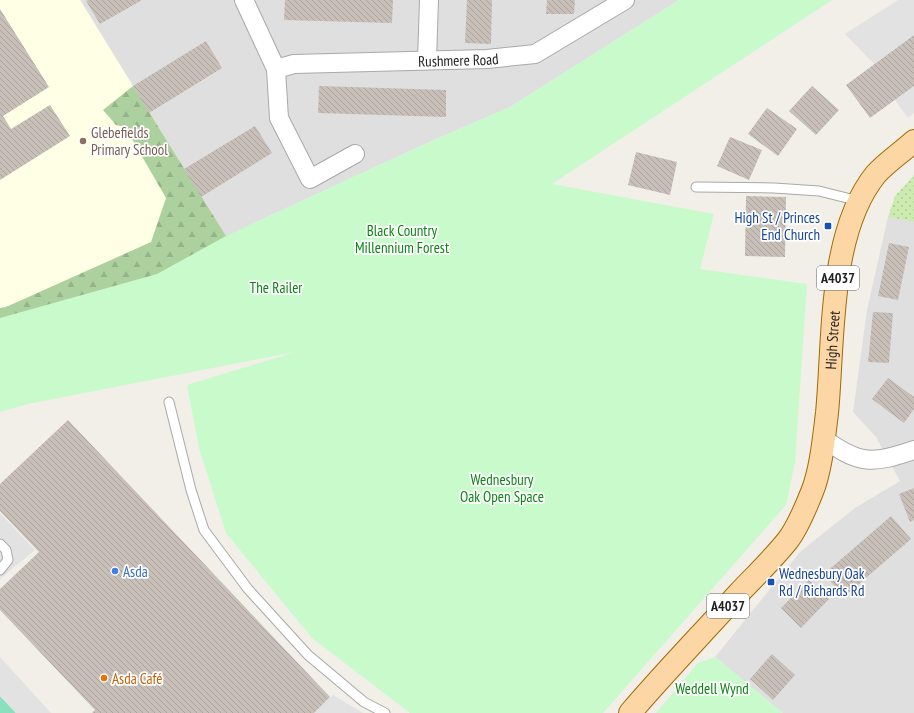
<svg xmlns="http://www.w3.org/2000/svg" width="914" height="713" font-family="'PT Sans Narrow',sans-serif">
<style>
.residential{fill:#e0dfdf}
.education{fill:#ffffe5}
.grass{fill:url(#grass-dots)}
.forest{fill:url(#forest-firs)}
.park{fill:#c8facc}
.pitch{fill:#88e0be}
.parking{fill:#e2e2e2}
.building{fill:url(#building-back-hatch)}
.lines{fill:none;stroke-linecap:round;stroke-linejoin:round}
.service-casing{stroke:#a9a9a9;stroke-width:11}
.minor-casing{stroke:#a9a9a9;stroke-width:20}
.primary-casing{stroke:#a06b00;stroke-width:24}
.service{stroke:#fff;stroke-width:9}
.minor{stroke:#fff;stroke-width:18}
.primary{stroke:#fcd6a4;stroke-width:22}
.education-dot{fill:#8d6e63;stroke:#fff;stroke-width:1.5}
.transit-dot{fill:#1a4fb4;stroke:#fff;stroke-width:1.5}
.shop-dot{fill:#3f7fe0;stroke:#fff;stroke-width:1.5}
.food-dot{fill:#e8710a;stroke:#fff;stroke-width:1.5}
.labels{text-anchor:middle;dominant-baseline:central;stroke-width:3.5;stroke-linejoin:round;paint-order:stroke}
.shield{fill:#fff;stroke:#646464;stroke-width:1}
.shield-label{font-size:14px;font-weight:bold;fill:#222}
.street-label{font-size:15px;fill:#222;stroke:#fff}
.education-label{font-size:15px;fill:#785e54;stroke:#fff;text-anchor:start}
.transit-label{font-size:15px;fill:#164399;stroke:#fff;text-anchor:end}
.park-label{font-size:15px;fill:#0c8416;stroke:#fff}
.shop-label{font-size:15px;fill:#366cbe;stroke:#fff;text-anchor:start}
.food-label{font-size:15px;fill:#c56008;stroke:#fff;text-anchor:start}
</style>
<defs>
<pattern id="grass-dots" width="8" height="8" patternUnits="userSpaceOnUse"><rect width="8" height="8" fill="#cdebb0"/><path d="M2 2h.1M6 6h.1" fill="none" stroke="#b0c997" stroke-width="1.8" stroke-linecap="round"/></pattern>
<pattern id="forest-firs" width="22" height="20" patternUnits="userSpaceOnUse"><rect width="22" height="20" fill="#add19e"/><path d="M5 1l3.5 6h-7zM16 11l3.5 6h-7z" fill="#95b388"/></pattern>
<pattern id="building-back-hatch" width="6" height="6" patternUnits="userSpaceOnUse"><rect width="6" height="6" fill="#c7bfb8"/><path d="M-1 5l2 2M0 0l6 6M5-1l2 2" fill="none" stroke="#aba49e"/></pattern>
</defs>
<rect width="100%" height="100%" fill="#f2efe9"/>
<path class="residential" d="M80,0H679L510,107L427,143L226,236Z
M888,217L914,222V713H783L715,657L801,551L855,508L900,481L876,437L853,412L867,310Z"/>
<path class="education" d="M0,0H80L214,218L0,318Z"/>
<path class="grass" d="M914,175V222L888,217L895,196Z"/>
<path class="forest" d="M133,86L226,236L284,210L293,236L0,347V308L6,307L151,242L166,198L125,127L116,125L103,110Z"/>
<path class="park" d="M679,0H832L552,184L714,214L700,269L807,284L795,462L786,505L603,713H410L312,638L226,533L199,448L187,385L295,352L28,404L0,412V318L157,274L226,236L427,143L510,107Z
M715,657L783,713H656L698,663Z"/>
<path class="pitch" d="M0,696L16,713H0Z"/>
<path class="parking" d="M898,0H914V35L874,64L845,34Z
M914,86V113L908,118L895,100Z
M0,513L35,550L0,579Z
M0,657L51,713H16L0,696Z
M333,695L363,713H314Z"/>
<path class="building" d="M88,0H142L100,24L86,1Z
M285,0H393L392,23L284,20Z
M467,0H492L491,44L465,43Z
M547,0H575L574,14H546Z
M0,9L49,87L3,116L11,129L50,105L70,136L0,180Z
M914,35V86L870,118L846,85Z
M206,41L222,68L149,113L133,86Z
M319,86L446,90V117L318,113Z
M812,86L839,110L816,135L789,111Z
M767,108L797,129L778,156L748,134Z
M255,126L272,153L201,197L184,169Z
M730,137L762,150L749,180L717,166Z
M636,152L677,162L670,195L628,185Z
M746,196L786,197L785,257L745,256Z
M889,243L909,247L898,300L878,296Z
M873,312L893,313L889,363L868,362Z
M888,378L914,397V409L904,423L872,399Z
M68,420L330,697L314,713H92L95,710L0,610V589L39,552L0,511V484Z
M914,488V520L910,522L899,494Z
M891,516L911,539L844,597L824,574Z
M809,580L829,599L801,628L781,608Z
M772,654L795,675L773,700L750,679Z"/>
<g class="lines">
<g class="service-casing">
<path id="service" d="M696,187L774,188L819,191L859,201
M169,402L191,490L204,530L248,589L308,655L364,702L385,713
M0,544L6,550L8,560L0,570"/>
</g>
<g class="minor-casing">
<g id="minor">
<path d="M244,0L276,69"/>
<path d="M427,60L429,0"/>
<path id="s1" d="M355,154L310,179L279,118L276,69L294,64L487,59L535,54L625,0"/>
<path d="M824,439C860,465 873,464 914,450"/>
</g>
</g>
<g class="primary-casing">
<g id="primary">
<path id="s2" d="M630,713C665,672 702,634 738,594C755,576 773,559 788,540C798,527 806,507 812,492C821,470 824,437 827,413C834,341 828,233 876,174C887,162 902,152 914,141"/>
</g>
</g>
<use href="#service" class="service"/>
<use href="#minor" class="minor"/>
<use href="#primary" class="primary"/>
</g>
<circle class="education-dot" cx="83" cy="141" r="4"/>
<g class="transit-dot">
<rect x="824" y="222" width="8" height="8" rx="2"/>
<rect x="767" y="578" width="8" height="8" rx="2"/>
</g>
<circle class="shop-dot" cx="115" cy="571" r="4"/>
<circle class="food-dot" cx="104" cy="678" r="4"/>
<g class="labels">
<g class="shield">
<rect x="817" y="266" width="42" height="24" rx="3"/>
<rect x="707" y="594" width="42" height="24" rx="3"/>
</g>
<g class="shield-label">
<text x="838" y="278">A4037</text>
<text x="728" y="606">A4037</text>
</g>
<g class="street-label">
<text stroke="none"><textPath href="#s1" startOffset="352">Rushmere Road</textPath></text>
<text stroke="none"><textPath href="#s2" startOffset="442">High Street</textPath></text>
</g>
<g class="education-label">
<text x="91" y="132">Glebefields<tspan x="91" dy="17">Primary School</tspan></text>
</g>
<g class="transit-label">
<text x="820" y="217">High St / Princes<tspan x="820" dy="17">End Church</tspan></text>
<text x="779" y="573" text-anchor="start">Wednesbury Oak<tspan x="779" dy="17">Rd / Richards Rd</tspan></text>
</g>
<g class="park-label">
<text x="402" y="230">Black Country<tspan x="402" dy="17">Millennium Forest</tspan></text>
<text x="276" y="287">The Railer</text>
<text x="502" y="479">Wednesbury<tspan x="502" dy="17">Oak Open Space</tspan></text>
<text x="712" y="688">Weddell Wynd</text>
</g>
<g class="shop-label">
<text x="123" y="571">Asda</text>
</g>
<g class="food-label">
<text x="112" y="678">Asda Café</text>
</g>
</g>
</svg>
